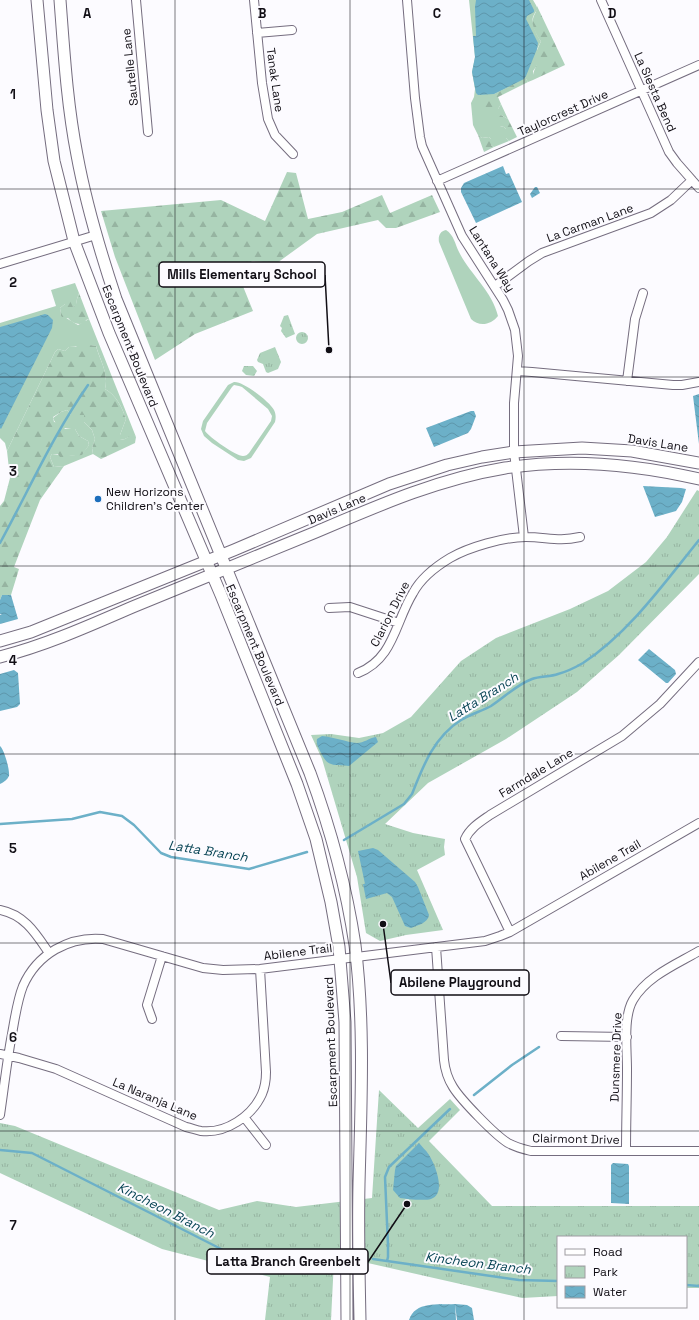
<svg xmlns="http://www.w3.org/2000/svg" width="699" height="1320" font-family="'Space Grotesk',sans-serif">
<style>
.grass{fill:#afd3bc;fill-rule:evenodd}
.forest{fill:url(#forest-firs)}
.park{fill:url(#park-tufts)}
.water{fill:url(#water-waves)}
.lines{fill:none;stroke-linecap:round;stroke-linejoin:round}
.stream{stroke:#6cb0c8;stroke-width:2.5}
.street-casing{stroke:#756d7f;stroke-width:10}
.secondary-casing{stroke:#756d7f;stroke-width:13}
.street{stroke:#fff;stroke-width:8}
.secondary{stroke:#fff;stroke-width:11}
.grid{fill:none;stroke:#110e15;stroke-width:1;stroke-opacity:0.55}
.poi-dot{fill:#1c6ebc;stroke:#fcfbff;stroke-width:1.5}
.labels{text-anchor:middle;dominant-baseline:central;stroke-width:4;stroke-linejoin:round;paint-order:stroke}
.street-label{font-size:12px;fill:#110e15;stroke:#fcfbff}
.poi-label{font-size:12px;fill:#110e15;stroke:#fcfbff;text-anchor:start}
.water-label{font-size:13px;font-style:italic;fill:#003f50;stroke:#fcfbff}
.grid-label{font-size:13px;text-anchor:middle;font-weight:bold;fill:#110e15;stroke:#fcfbff;stroke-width:4;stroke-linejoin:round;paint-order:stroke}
.leader{fill:none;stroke:#110e15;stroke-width:1.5}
.callout-dot{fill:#110e15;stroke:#fcfbff;stroke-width:1.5}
.callout{fill:#fcfbff;stroke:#110e15;stroke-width:1.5}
.callout-label{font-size:13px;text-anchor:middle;font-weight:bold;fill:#110e15}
</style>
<defs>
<pattern id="forest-firs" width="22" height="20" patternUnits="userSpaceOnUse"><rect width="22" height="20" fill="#afd3bc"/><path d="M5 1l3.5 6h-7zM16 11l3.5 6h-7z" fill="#96b4a1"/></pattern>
<pattern id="park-tufts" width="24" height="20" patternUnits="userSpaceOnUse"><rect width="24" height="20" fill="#afd3bc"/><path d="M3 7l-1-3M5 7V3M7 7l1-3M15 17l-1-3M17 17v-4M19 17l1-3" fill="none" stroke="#96b4a1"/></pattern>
<pattern id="water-waves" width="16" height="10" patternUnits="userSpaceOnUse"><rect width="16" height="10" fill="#6cb0c8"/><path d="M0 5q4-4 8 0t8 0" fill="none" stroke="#5d96ab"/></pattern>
</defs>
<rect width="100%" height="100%" fill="#fcfbff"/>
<path class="grass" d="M469,0H533C540,11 537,8 533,17C531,23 537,37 541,41L537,49L538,62L536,67L533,71V80L528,82L526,79L494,94V109H498L501,104L508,119L501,115L500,126L504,127L506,129V138L509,141L494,147L491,145V139L489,137L482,138L478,135L473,125L471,103L474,97L475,89L472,72L475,57Z
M446,230C454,235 455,244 459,252C470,274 492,291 498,316C491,325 479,327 471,319L439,242C438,236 440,231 446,230Z
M75,283L79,293L77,299L76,305L73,307L65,304L60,308L61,316C68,318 72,322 78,325L89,319L136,437L133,435L125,439L120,440V435L126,419C122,407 116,395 105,389C109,374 100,360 96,346C85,344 79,347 69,347L65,351L58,349L55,352L7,451L5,443L0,438V323L56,306L51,290Z
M234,382C243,381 270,402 274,410C276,414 276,418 275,422L251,458L244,461L238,460L212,443L204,436L201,429L203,421L228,385ZM234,385L239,386L242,387L268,409L272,416L271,421L249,453C247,455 246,456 243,456C236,456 209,437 205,431L207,423L232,387Z
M67,410L71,415H84V422L92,430L95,439L92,448L93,454L64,466L54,467L50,457L52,454L69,456L82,454L89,445L88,441L79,436L75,429C65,429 56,427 53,418L61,412Z"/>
<path class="forest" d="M537,6L565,65L533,80C532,72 536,69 537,62L534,57L541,41C537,37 531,25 533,19C534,14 537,12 537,6Z
M524,79H526L528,82L498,97L501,104L498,109H494L490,114L484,111L483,105L494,94Z
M501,115L508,119L517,137L509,141L506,138V129L504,127L500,126L498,128L496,127L495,124L498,121V118Z
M478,135L482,138L489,137L491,139V145L494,147L484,152Z
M287,172L296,173L308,219L342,212L382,195L390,213L432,195L440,212L396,228H386L378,220L317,234L277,263L252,261L238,274L253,311L195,334L155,360L115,257L101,211L221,200L265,221Z
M79,293L89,319L86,320L85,323C78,325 73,324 68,318L64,319L61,316L60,308L65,304V301L69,299L73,307L76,304L77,299Z
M79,343L96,346C100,361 109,373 105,389C116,395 122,407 126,419L120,435V440L125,439L133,434L136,437L135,443L101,459L93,454L92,448L95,439L92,430L84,422V415H71L67,410L61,412L53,417L54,422L61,423L65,429H75L79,436L88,441L89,445L82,455L69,456L67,458C62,459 60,458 58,454H52L50,457L54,467L64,466L40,500L14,567L19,569L11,595H2L0,600V506L4,501L10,478L7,451L55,352L58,349L65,351L69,347H76Z"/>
<path class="park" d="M288,315L295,334L286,338L281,331L282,328L280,326L284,316Z
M296 338a6 6 0 1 1 12 0a6 6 0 1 1-12 0Z
M275,347L281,362L278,369L268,373L266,372L263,364L258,362L257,360L260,353Z
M244,366H253L257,371L254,376L246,375L242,371Z
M697,490L699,491V574L619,655L577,692L506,739L428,783L385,824L413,833L445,839L444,847L445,855L417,870L443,930L406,935L380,941L366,933L357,877L322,759L311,735L331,734L359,738L383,733L411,717L461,661L496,638L570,609L608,591L646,562L667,537Z
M379,1090L418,1128L450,1099L460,1110L429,1141L492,1206H699V1288H686V1237H558V1296L522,1298L359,1261L334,1260L331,1320H265L270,1277L162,1249L0,1173V1123L15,1126L219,1210L257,1201L296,1207L372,1198Z"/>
<path class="water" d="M476,0H529L534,10V12L527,16L526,19L538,43L537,49L526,76L524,79L494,94L478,95L476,93L472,72L475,57L473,36H476L475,7Z
M503,166L506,174L509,173L522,202L476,223L461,192V188L464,183Z
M535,187H537L540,193L532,198L530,194Z
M45,314L48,315L53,320L52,328L1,429L0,428V327Z
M699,394V444L693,396Z
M471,411H474L476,416L471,429L468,433L434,447L426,428Z
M643,486L681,488L686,489L682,502L676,511L655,517Z
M2,595H11L18,619L0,624V615L2,614H0V600Z
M649,649L675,670L676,674L668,683H666L638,660Z
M14,670L18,673L20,704L17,707L0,711V674Z
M322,736C334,737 346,742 357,743C364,743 369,738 376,737L378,742L349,766C332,764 328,768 320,751C318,747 316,744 317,739Z
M0,746C4,749 10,770 9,776C7,780 4,782 0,784Z
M373,848L378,850L415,882L418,887L429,915C428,923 418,925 411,928L405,926L392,897L387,893L366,899L363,884H365L358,851Z
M419,1143C422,1147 426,1150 429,1155C435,1164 447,1194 431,1199C424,1201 407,1199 400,1198L393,1190L395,1170L396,1166Z
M613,1163L628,1164L629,1166V1204L611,1203V1165Z
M455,1304L467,1305L472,1308L474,1320H457Z
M455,1304L456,1320H409C415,1301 438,1305 455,1304Z"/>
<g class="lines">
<path class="stream" d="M0,543C29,490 53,435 88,385
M0,824L72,819L100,812L122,816L134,825L161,853L171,857L249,869L307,852
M344,840L404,804L412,794C423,766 434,737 461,720C471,714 482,711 491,706C505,697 516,685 532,679C540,676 550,677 558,674C566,672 576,667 583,663C629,633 665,582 699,540
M474,1095L512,1065L539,1047
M0,1150L32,1153L225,1251L332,1257
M373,1259L519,1280L558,1281
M387,1261L388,1257V1245L385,1177L389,1167L450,1109
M686,1285L699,1286"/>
<g class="street-casing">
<path id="street" d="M136,0L148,132
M254,0L262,83L268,119L275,135L293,154
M407,0L415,98L420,137L422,146L462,236L503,300L508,310L515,330L518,356L514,403V452L524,537
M601,0L669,152L677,163L699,188
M257,33L292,30
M437,181L699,65
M0,264L96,235
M495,286L529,261L542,253L651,213L671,200L692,180
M517,371L532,372L673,385H682L699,382
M627,381L635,319L643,293
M329,608L350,607L399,623
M358,673C394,659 395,622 413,593C421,578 435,567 450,558C469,547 504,537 526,537C547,537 558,542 580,537
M0,910C25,915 36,934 49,953
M510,932L465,839C470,828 480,822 490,815L622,736L660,704L699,662
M436,947L444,1060C445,1070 448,1079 453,1087C461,1100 495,1135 508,1143C515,1147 523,1149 531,1151H699
M152,1019L147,1005L162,956
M561,1036L627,1037
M0,1054L19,1058L56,1069L186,1127C191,1128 196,1130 201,1131C226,1134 252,1116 262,1094C265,1087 266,1080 266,1072L260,969
M0,1115C4,1088 7,1060 12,1034C15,1018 17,1001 23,986C37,954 69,936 103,939L203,968L223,970L260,969L485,941L500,936L510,932L699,823
M244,1117L266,1145
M626,1151C626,1124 627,1096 627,1069C627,1049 623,1017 633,1000C647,976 677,964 699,951"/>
</g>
<g class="secondary-casing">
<path id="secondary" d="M37,0L47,110L54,161L74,241L109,333L221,595L297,784L316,839L331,902L339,947L345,1022L347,1320
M60,0C64,52 67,104 77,155C86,204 100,251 116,299L310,773C331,830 346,885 355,945C365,1024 361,1104 359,1184C358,1229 359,1275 360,1320
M0,641L31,632L234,550L389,484L447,465L482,457L514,452L582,448L632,451L699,463
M0,657C47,645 91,625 135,606C195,581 256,557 316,532C377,506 438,479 505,468C570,458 635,464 699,479"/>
</g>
<use href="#street" class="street"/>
<use href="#secondary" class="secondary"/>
</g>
<path class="grid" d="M175,0V1320M350,0V1320M524,0V1320M0,189H699M0,377H699M0,566H699M0,754H699M0,943H699M0,1131H699"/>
<circle class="poi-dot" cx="98" cy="499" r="4"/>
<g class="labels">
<g class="street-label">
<text transform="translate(130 67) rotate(-96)">Sautelle Lane</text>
<text transform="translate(275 80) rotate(82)">Tanak Lane</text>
<text transform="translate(655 92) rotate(66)">La Siesta Bend</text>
<text transform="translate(563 113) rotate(-24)">Taylorcrest Drive</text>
<text transform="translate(590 223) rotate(-20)">La Carman Lane</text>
<text transform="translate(492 259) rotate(58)">Lantana Way</text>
<text transform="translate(130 346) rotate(68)">Escarpment Boulevard</text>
<text transform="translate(658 443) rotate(9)">Davis Lane</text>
<text transform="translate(337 509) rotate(-23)">Davis Lane</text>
<text transform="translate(390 614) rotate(-63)">Clarion Drive</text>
<text transform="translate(255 645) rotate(67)">Escarpment Boulevard</text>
<text transform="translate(536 773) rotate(-31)">Farmdale Lane</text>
<text transform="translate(610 860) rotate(-30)">Abilene Trail</text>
<text transform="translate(298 952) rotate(-7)">Abilene Trail</text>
<text transform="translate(331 1042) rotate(-92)">Escarpment Boulevard</text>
<text transform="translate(616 1057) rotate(-88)">Dunsmere Drive</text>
<text transform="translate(155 1099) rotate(23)">La Naranja Lane</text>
<text transform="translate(576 1139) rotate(1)">Clairmont Drive</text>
</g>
<g class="poi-label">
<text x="106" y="492">New Horizons<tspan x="106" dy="14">Children's Center</tspan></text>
</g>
<g class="water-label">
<text transform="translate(483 697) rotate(-32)">Latta Branch</text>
<text transform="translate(208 851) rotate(9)">Latta Branch</text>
<text transform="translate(166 1210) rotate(27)">Kincheon Branch</text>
<text transform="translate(478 1263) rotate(7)">Kincheon Branch</text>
</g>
</g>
<g class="grid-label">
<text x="87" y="18">A</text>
<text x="262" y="18">B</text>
<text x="437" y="18">C</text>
<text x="612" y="18">D</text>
<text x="13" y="99">1</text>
<text x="13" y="287">2</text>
<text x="13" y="476">3</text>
<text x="13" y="665">4</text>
<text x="13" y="853">5</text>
<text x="13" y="1042">6</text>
<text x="13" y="1230">7</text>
</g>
<path class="leader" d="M329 350L325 275M383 924L391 983M407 1204L368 1262"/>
<g class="callout-dot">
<circle cx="329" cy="350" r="4"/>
<circle cx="383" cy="924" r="4"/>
<circle cx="407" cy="1204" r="4"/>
</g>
<g class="callout">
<rect x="159" y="262" width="166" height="25" rx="4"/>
<rect x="391" y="970" width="138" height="25" rx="4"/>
<rect x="207" y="1249" width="161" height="25" rx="4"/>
</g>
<g class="callout-label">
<text x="242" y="279">Mills Elementary School</text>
<text x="460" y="987">Abilene Playground</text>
<text x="288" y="1266">Latta Branch Greenbelt</text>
</g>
<rect x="557" y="1236" width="130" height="72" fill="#fcfbff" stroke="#9e9ca1"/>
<rect x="565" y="1249" width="20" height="6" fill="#ffffff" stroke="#9e9ca1"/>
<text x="593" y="1256" font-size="12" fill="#110e15">Road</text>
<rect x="565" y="1266" width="20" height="12" fill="url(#park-tufts)" stroke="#9e9ca1"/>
<text x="593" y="1276" font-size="12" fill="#110e15">Park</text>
<rect x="565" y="1286" width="20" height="12" fill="url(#water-waves)" stroke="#9e9ca1"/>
<text x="593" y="1296" font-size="12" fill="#110e15">Water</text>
</svg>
